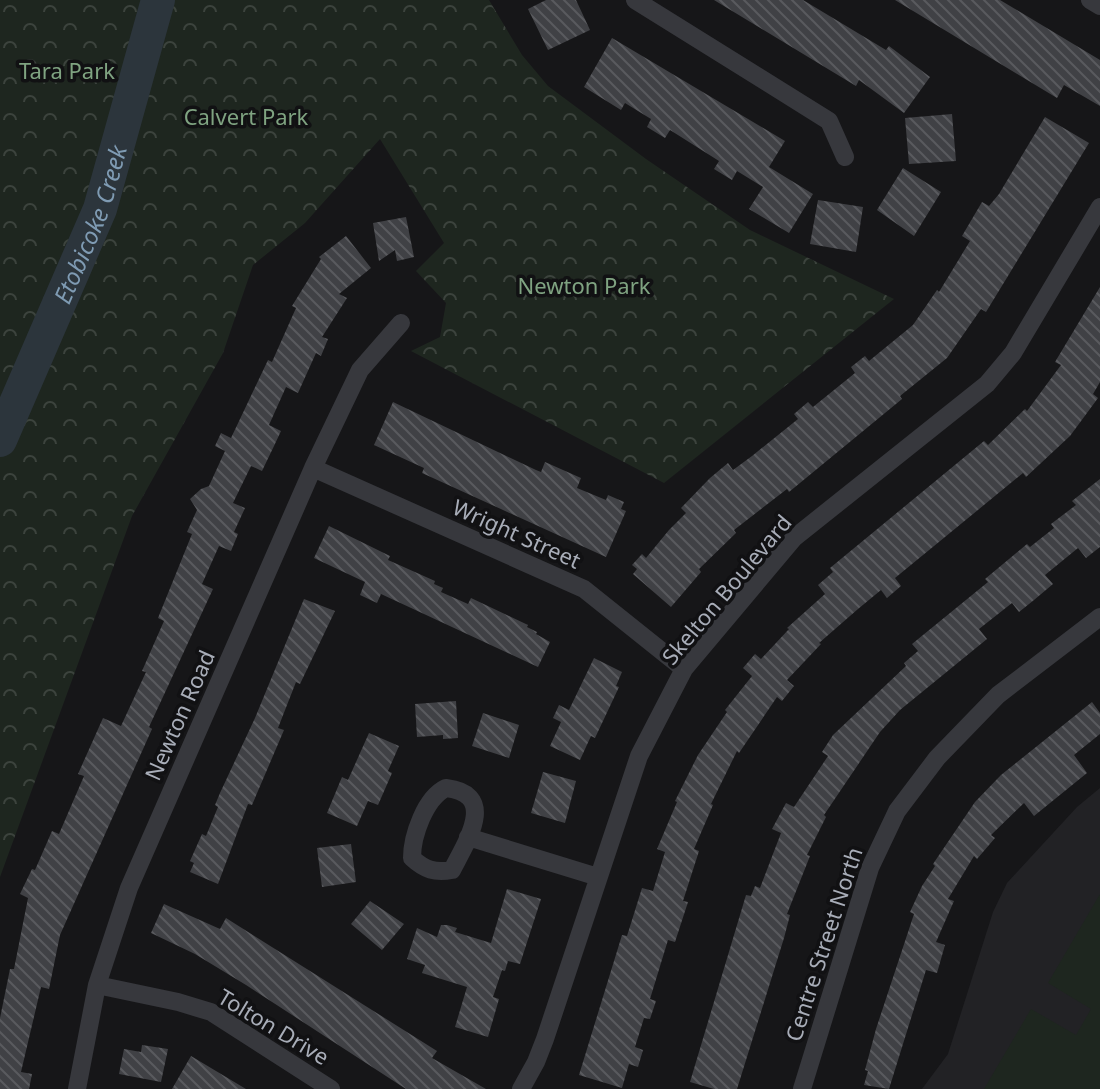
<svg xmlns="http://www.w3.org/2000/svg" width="1100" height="1089" font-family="'Noto Sans',sans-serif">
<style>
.built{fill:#222225}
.green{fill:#1e261f}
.forest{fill:url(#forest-crowns)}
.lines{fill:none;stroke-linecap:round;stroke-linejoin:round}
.river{stroke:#2c353c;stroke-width:34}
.building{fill:url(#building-back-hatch)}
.minor{stroke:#37383d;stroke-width:18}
.labels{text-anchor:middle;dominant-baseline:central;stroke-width:7;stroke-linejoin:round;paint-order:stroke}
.park-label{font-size:22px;fill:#7fa381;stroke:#111113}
.street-label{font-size:22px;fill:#a8adb8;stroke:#111113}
.water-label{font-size:24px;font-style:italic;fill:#7f9bb3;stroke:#111113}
</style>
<defs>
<pattern id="forest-crowns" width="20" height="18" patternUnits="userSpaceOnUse" patternTransform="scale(2)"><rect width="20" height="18" fill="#1e261f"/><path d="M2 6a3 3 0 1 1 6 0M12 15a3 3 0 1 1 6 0" fill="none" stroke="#3c433d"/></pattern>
<pattern id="building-back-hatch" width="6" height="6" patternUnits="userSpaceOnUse" patternTransform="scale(2)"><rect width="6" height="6" fill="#404145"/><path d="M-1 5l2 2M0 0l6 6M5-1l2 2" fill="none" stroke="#595a5e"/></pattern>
</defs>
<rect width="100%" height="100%" fill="#161618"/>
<path class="built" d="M1100,788V1089H922L948,1054L993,912L1007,883L1077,807Z"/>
<path class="green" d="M1100,894V1089H984L1031,1009L1076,1035L1091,1009L1048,983Z"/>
<path class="forest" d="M0,0H489L522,55L548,86L646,159L750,230L894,299L664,483L411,351L440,337L446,303L416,271L444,243L380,139L305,223L253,265L223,353L132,516L0,877Z"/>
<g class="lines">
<path class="river" id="s1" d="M0,440L100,209L158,0"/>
</g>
<path class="building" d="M546,0H576L590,30L548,50L528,9Z
M714,0H803L886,50L889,46L930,77L904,113L859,80L856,86Z
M895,0H1000L1100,60V106L1064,85L1057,98Z
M612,38L785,141L769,167L813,194L789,233L749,209L763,187L737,171L732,180L714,169L719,161L670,130L665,138L647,127L651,119L625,103L621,110L584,87Z
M952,114L956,161L909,164L905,118Z
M1045,117L1089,143L986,312L981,309L947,358L900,396L902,399L789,492L787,489L734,530L736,533L699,569L701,572L671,607L633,574L637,569L632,565L642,554L646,558L669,530L686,513L681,508L710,478L728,463L733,470L752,456L798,419L794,414L808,402L813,407L855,373L851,367L865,356L869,361L913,325L937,290L939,292L970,241L962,236L982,202L989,206L999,194Z
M903,168L941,192L914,236L877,210Z
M818,200L863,207L856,252L810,244Z
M406,217L414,257L397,261L395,250L379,261L373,223Z
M346,236L371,268L339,294L347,298L322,337L328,339L321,356L316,353L298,393L286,387L269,425L281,431L274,446L262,471L251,466L233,503L245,508L234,532L238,534L231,551L219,546L202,584L213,589L149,727L152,729L60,935L49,989L41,987L21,1072L32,1074L29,1089H0V1018L10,969H14L28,898L20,894L32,869L35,870L52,831L59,834L84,776L78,774L103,718L121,726L146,672L142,671L164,621L158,618L192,534L187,532L197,510L190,499L201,489L209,486L225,451L215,446L221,433L231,438L268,360L272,362L296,308L292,306L321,259L319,257Z
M1100,287V382L1093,394L1098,398L1070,436L1026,477L1023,473L895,578L901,586L887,598L881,590L858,609L819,643L821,644L787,680L794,686L782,701L777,697L739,753L737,751L711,804L713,805L694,849L699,851L683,901L688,902L675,942L668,940L650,999L656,1001L650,1019L644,1018L635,1047L643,1050L638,1067L629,1064L622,1088L579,1075L622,935L627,936L642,888L653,891L665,852L657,849L677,802L675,801L698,755L727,712L725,710L752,676L743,668L755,654L761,659L789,629L787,628L825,594L818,585L833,572L830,568L984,441L988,445L1025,409L1027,411L1061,365L1055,362Z
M393,402L536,470L541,472L545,462L581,478L577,488L606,500L608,495L624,502L621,509L626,511L606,557L422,473L424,468L374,445Z
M1100,479V547L1086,558L1078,548L1045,575L1053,584L1034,600L1019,612L1012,603L979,629L987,639L900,710L880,732L824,815L826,817L807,855L810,856L787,914L790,915L784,938L737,1089H714L690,1082L746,895L751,896L755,886L760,888L781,833L772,829L786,803L794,807L828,756L822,752L833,735L906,666L904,663L918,651L912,644L988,582L985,579L1027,544L1030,547L1054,528L1051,524L1076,505L1072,501Z
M329,526L390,556L388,560L435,581L434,584L443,588L441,592L468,604L471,598L528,625L527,627L537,632L536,634L550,642L538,667L381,594L377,603L360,595L365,582L314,558Z
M304,599L335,611L300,684L296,682L278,728L284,730L252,805L248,804L218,884L190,872L194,863L190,861L202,834L206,836L218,807L215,805L220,793L255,718Z
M594,658L622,672L616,686L619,687L595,738L591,736L580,760L550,746L561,722L553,718L559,705L569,710Z
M456,701L458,738L443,739V735L417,737L415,704Z
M1092,702L1100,713V734L1074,755L1087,773L1034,816L1024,803L991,835L995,838L977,859L974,856L948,899L954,901L936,942L945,945L937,973L926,970L889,1089L864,1085L868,1071L865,1070L876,1029L914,914L910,912L922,886L935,866L933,864L975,802L1001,775Z
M483,713L519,725L509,758L472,746Z
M369,733L399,746L388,771L392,773L378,805L368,801L357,826L327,813L342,777L348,780Z
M543,772L576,781L565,823L531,813Z
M351,844L356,882L322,887L317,848Z
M507,889L541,899L520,964L508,961L505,971L502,970L493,997L499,999L488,1037L455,1027L467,987L422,973L425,965L407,959L417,928L437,937L441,925H447L457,928L455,932L491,943Z
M370,901L404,924L382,950L351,924Z
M164,904L220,929L226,918L437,1051L432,1058L486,1089H406L246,985L195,954L151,933Z
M142,1045L168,1049L161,1082L119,1074L124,1049L141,1052Z
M191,1056L246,1089H172Z"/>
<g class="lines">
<path class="minor" d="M635,0L829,121L845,157
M1090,0L1100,6
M313,468L584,589L684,669
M446,788C498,794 467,841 452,870C435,873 425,870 412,858C412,836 425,798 446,788Z
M468,837L598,877
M97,985L178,1002L211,1012L331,1089
M77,1089L97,985L129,888L313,468L360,370L401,323
M521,1089L536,1062L545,1039L639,756L684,669L794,538L987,384L1013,353L1100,207
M802,1089L870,868L897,811L937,758L998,695L1100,617"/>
</g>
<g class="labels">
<g class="park-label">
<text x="67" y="70">Tara Park</text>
<text x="246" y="116">Calvert Park</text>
<text x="584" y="285">Newton Park</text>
</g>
<g class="street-label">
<text transform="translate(517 533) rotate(24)">Wright Street</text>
<text transform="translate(726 589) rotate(-50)">Skelton Boulevard</text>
<text transform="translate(179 715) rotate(-66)">Newton Road</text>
<text transform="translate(823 944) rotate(-72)">Centre Street North</text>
<text transform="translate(274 1026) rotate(31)">Tolton Drive</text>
</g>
<g class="water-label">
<text stroke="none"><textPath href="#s1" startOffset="234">Etobicoke Creek</textPath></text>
</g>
</g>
</svg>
